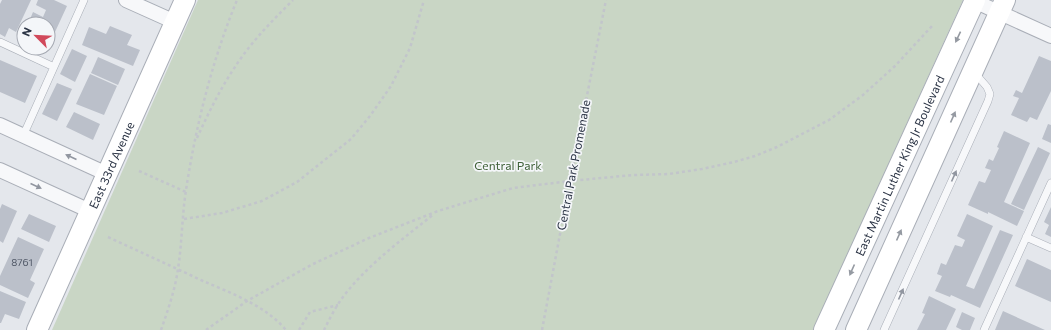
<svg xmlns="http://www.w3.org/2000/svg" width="1051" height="330" font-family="Commissioner,sans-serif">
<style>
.green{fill:#c9d6c5}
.building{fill:#bbc0ca}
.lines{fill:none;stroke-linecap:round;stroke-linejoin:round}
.lane-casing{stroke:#a9aeb7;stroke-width:8}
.street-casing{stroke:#a9aeb7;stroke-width:16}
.secondary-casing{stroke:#a9aeb7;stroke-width:22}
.path{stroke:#c2c5cb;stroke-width:2.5;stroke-dasharray:3 3;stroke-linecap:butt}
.lane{stroke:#f7f8fa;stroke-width:7}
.street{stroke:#f7f8fa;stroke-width:14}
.secondary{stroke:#fff;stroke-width:20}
.oneway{fill:#959aa2}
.oneway2{fill:#9196a0}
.labels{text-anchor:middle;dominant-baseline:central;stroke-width:3.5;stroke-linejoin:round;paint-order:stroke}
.number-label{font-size:10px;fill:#4f5766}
.street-label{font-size:12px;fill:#2b3445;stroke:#f4f6f9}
.park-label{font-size:12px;fill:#3f6138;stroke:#f4f6f9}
</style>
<rect width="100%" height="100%" fill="#e4e7ec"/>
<path class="green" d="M198,0H963L813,330H52Z"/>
<path class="building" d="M2,0H31L16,32L9,28L5,37L0,34V4Z
M38,0H54L67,6L49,45L48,44V24H28L33,12L43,17L46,10L36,5Z
M110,26L132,35L127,45L140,50L133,66L82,45L89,27L106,34Z
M72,49L87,56L75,82L60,74Z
M1039,56L1051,61V91L1037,120L1030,117L1027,122L1011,115L1019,98L1013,96L1016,90L1022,93Z
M98,57L125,69L118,85L91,73Z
M0,60L37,76L25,103L0,92Z
M90,74L117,86L104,115L76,104Z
M57,83L72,89L57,121L42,114Z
M74,112L100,124L93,140L66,127Z
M1048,124L1051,125V143L1042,139Z
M1004,131L1030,143L1004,202L1024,211L1017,226L988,212V214L968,205L979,181L985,183L991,170L985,168L989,159L993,161L999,148L997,147Z
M1038,147L1050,153L1024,210L1011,204Z
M2,204L17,211L3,243L0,241V209Z
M1051,207V237L1045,234L1049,225L1044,222Z
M29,214L56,226L49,242L21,229Z
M967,214L993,226L966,286L974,289L1000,230L1013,235L980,308L951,295L950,297L935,291L942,276L937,274L941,263L946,265L955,245L962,247L965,240L957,236Z
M18,237L44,249L30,280L35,283L28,298L0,285V276Z
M1027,259L1051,270V302L1015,286Z
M0,291L26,302L19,319L5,314L1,323H0Z
M929,296L956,309L946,330H917L925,314L922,313Z
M1003,311L1045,330H995Z
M962,312L975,318L970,330H962L956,327Z"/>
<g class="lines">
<g class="lane-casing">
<path id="lane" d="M0,42L54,67
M23,136L84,0
M1026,237L1051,248
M884,330L988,101L990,94L987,87L974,72
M984,330L1051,183"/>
</g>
<g class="street-casing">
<path id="street" d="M126,0L175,22
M974,1L1051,36
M0,125L107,174
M0,170L90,211"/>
</g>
<g class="secondary-casing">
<g id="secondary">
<path id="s1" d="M37,330L185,0"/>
<path id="s2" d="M824,330L975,0"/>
<path d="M856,330L1005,0"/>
</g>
</g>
<path class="path" d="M197,138C208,114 220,89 235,67C251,42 272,21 293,0
M139,171L186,192
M184,219L222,213L262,201L297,182L351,139L370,116L391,86L410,48L424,0
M108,237C140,252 171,266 203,281C231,293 266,306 286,330
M161,330C168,310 175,290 178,269C182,243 182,216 186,190C196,125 212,61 237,0
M206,330L247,301L311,265L369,238L438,211L513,188L570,181L633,175L669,174L702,169L734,162L755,156L777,147L829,120L863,95L895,66L932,26
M299,330L310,312L338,305
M324,330C330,318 337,304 346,293C371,262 404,238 434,214
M542,330L570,181L606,0"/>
<use href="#lane" class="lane"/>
<use href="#street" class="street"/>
<use href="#secondary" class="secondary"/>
</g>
<defs><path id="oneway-solid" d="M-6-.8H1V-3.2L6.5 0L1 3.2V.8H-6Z"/></defs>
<g class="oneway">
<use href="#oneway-solid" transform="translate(958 37) rotate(115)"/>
<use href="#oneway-solid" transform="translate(953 117) rotate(-66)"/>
<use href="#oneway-solid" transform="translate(899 235) rotate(-66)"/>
<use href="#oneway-solid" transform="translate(852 270) rotate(114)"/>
</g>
<g class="oneway2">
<use href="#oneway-solid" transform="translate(71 157) rotate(-156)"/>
<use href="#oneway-solid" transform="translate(954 176) rotate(-66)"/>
<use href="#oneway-solid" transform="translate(36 186) rotate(24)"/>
<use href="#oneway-solid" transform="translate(901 294) rotate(-66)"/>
</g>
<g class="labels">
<g class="number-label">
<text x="22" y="262">8761</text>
</g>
<g class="street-label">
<text stroke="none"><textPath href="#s1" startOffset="181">East 33rd Avenue</textPath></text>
<text transform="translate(573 165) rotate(-79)">Central Park Promenade</text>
<text stroke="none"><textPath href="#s2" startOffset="181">East Martin Luther King Jr Boulevard</textPath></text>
</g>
<g class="park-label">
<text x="508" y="165">Central Park</text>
</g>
</g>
<g transform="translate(36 36) rotate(294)"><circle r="19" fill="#f4f6f9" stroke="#a4a8b1"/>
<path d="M0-3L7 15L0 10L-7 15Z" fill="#d1495b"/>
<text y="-6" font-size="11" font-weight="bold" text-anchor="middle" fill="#2b3445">N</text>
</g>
</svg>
